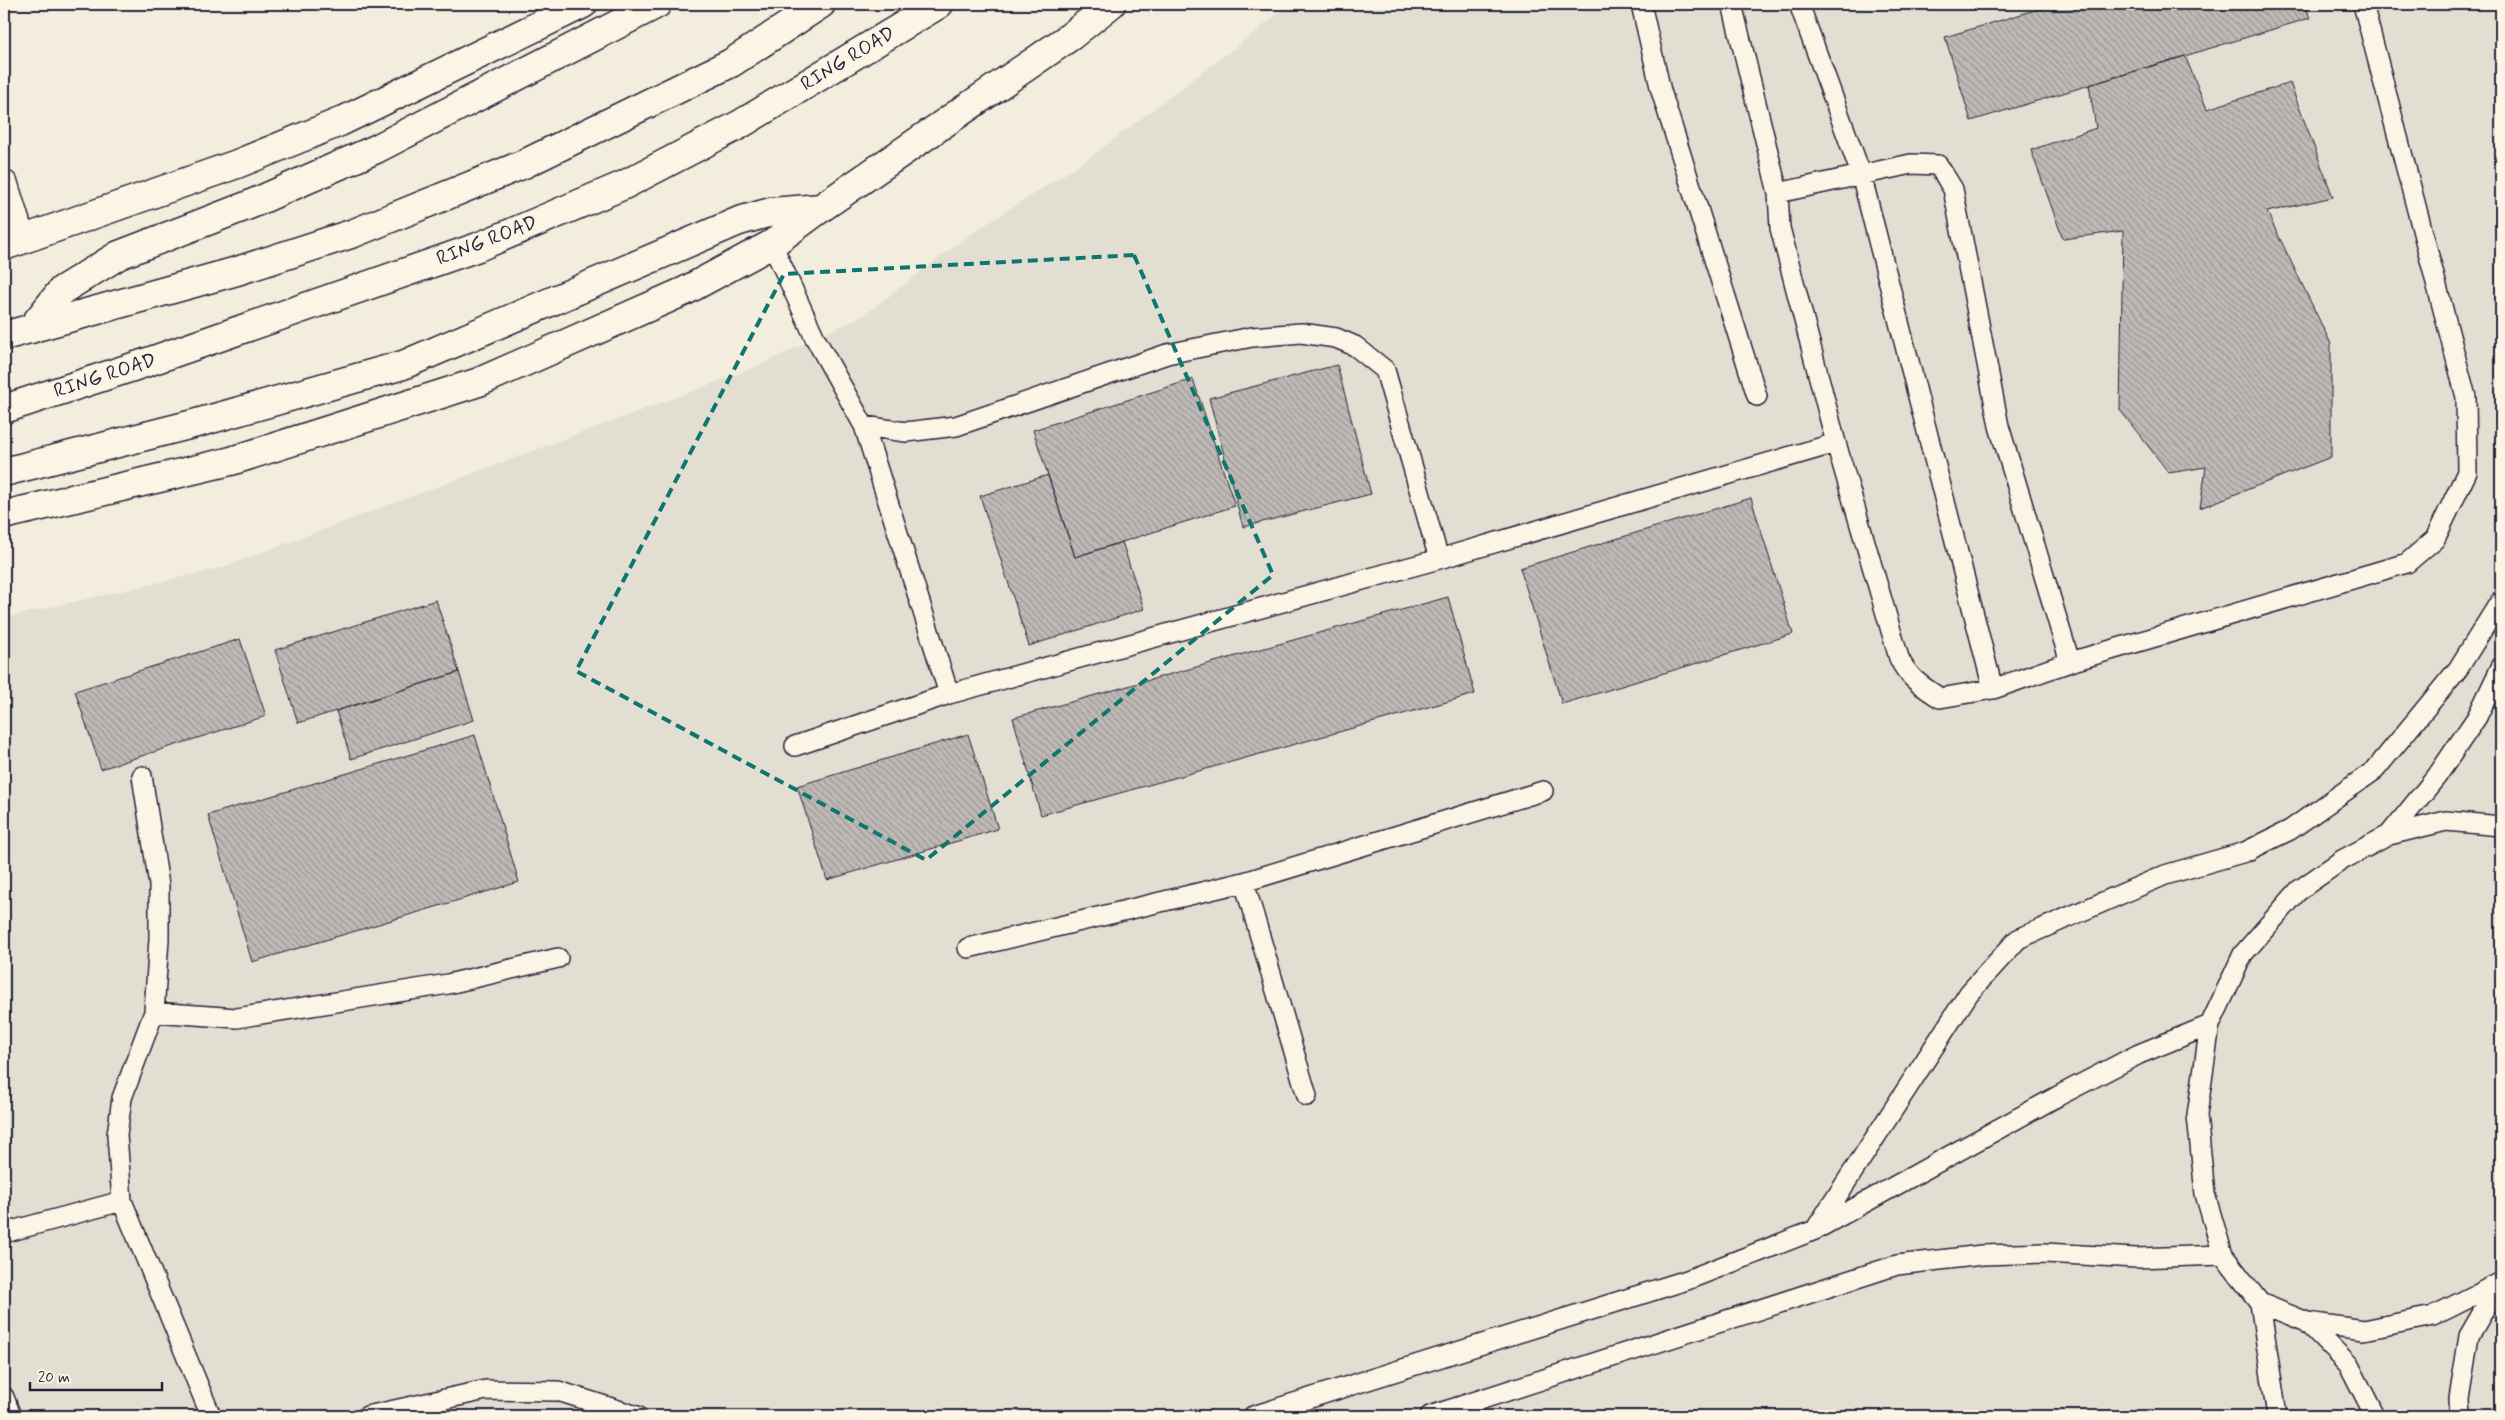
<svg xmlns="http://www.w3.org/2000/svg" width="2505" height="1420" font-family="Mynerve,sans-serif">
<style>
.built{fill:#e3ded2}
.building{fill:url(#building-back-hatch);stroke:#22223b}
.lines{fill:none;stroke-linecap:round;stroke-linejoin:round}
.service-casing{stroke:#22223b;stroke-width:22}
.minor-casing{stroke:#22223b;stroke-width:31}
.tertiary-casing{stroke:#22223b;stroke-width:31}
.trunk-casing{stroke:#22223b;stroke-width:31}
.service{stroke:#fcf5e5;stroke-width:19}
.minor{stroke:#fcf5e5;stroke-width:28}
.tertiary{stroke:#fcf5e5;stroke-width:28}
.trunk{stroke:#fcf5e5;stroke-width:28}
.marked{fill:none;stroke:#0f766e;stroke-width:4;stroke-dasharray:10 6;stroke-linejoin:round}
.labels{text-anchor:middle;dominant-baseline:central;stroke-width:5;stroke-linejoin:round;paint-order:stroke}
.street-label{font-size:20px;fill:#22223b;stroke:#fcf5e5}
</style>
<defs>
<pattern id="building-back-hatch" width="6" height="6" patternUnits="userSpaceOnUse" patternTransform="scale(1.25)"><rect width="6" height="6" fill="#bfbab6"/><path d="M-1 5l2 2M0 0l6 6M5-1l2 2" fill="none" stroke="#9b9795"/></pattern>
</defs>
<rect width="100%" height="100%" fill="#f3edde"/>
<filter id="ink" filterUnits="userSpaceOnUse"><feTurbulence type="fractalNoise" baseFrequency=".02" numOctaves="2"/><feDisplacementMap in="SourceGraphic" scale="10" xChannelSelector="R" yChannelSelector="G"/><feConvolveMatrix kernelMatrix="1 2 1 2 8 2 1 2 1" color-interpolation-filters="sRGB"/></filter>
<g filter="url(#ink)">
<path class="built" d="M1289,4H2491L2501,37V1416H4V618L221,568L754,368L864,315L968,236L1088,159L1258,30Z"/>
<path class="building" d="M2055,4H2305L2310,18L1971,121L1945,37Z
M2185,56L2207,109L2290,83L2333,197L2267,212L2331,344V457L2200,508L2206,467L2169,473L2120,410L2123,231L2063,239L2031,150L2096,128L2089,85Z
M1337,365L1371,494L1243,527L1209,398Z
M1193,379L1235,506L1075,557L1033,430Z
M1048,475L1075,557L1122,542L1144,609L1029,646L980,496Z
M1751,498L1793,634L1562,704L1520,568Z
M1448,597L1475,694L1041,815L1013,718Z
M436,600L459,672L298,723L275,650Z
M240,639L266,716L101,769L75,691Z
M459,672L474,720L351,759L336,711Z
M968,734L998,829L827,880L797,786Z
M475,735L519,882L252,962L208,815Z"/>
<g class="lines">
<g class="service-casing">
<path id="service" d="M1641,4L1661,91L1757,396
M1732,4L1778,193
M1799,4L1861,174L1993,689
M772,244L815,338L864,426L949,694
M864,426L906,432L956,426L1167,354L1252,337L1301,333L1336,338L1355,346L1385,370L1439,559
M2070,662L1999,426L1953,189L1938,165L1911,164L1778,193L1780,228L1836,443L1899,658C1908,678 1923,687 1940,698L1993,689L2070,662L2407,563L2435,539L2467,472L2466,397L2363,4
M795,746L949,694L1439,559L1836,443
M142,776L159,885V939L154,1012L122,1098L117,1135L122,1201L211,1416
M2501,826L2446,821L2389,835L2342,860L2299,890L2243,954L2210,1025L2197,1115L2205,1194L2223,1255L2260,1303L2307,1322L2364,1330L2433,1316L2501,1282
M2389,835L2437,776L2477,717L2501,667
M1244,882L1307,1096
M968,948L1244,882L1543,791
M154,1012L237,1018L448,984L558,958
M1817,1227L1969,993L2018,939L2165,875L2245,852L2290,830L2375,770L2458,669L2501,600
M4,1233L122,1201
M2260,1303L2277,1416
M2307,1322L2349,1365L2375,1416
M4,1397L11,1416
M367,1416L486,1390L558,1391L637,1416
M1253,1416L1687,1280L1815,1230L2058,1096L2139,1054L2210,1025
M1430,1416L1897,1265L1982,1255L2045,1253L2136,1258L2223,1255
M2460,1416L2459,1399L2469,1336L2499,1284"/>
</g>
<g class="minor-casing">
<path id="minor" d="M4,185L21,240"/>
</g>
<g class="tertiary-casing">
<path id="tertiary" d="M4,246L237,164L340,122L583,4
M4,515L231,461L479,382L685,291L772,244L821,208"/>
</g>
<g class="trunk-casing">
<path id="trunk" d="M31,329L62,290L119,255L249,205L376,149L657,4
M4,336L237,271L354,233L524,164L731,63L821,4
M4,409L142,364L478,247L624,185L739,125L939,4
M4,472L197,423L403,365L739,221L771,212L821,208L1071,36L1111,4"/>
</g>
<use href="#service" class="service"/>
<use href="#minor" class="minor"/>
<use href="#tertiary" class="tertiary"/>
<use href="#trunk" class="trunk"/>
</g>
</g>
<path class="marked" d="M1134,255L1273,575L926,860L576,671L784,274Z"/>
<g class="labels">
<g class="street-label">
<text transform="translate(848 59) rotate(-31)">RING ROAD</text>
<text transform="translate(487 241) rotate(-21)">RING ROAD</text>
<text transform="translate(105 376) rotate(-18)">RING ROAD</text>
</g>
</g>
<rect width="2505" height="1420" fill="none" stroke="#fcf5e5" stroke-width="20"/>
<rect x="10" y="10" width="2485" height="1400" fill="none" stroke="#22223b" stroke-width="2" filter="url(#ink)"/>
<path d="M30 1382v8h132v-8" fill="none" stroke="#22223b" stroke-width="2.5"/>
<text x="38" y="1382" font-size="15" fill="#22223b" stroke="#fcf5e5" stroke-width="4" paint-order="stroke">20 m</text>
</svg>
